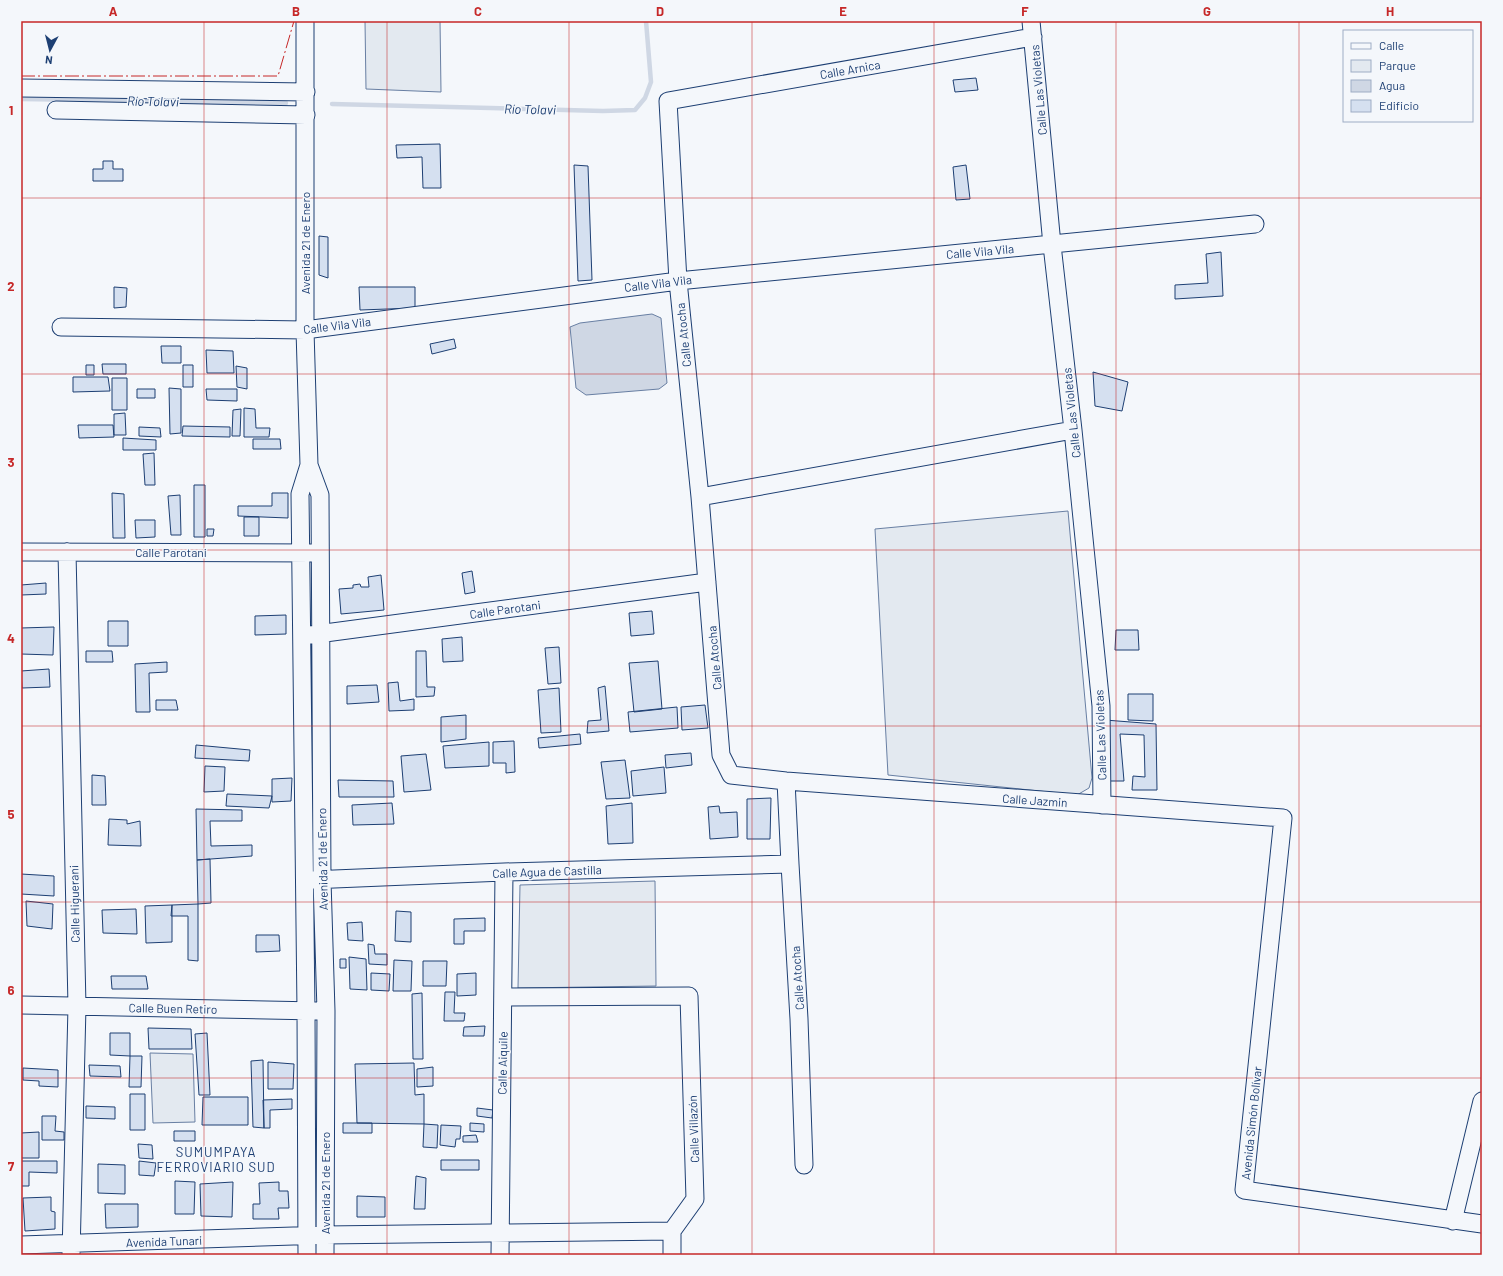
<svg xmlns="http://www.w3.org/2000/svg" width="1503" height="1276" font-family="Barlow,sans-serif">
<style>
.green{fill:#e3e9f0;stroke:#687fa3}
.water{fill:#cfd7e4;stroke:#687fa3}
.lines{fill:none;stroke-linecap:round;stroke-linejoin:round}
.stream{stroke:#cfd7e4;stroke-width:4.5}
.building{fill:#d5e0f0;stroke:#1d3f73}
.minor-casing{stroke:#1d3f73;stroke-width:19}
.minor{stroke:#f4f7fb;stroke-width:17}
.power{stroke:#c62828;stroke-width:1;stroke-dasharray:14 3 2 3;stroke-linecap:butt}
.grid{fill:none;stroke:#c62828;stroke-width:1;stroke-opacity:0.55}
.labels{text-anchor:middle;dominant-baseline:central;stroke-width:3;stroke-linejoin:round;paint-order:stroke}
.street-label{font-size:12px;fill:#1d3f73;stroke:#f4f7fb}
.water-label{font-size:13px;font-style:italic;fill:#1d3f73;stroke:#f4f7fb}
.neighbourhood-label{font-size:13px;letter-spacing:1px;fill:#1d3f73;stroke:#f4f7fb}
.neatline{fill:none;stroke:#c62828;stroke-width:1.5}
.grid-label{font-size:13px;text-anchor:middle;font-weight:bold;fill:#c62828}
</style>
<rect width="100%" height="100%" fill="#f4f7fb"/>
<path class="green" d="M365,21H440L441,92L366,89Z
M1068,511L1092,778L1089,788L1077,795L888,775L875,529Z
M655,881L656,986L518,988L520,885Z
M150,1053L193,1054L195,1122L153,1123Z"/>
<path class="water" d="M652,314L661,318L667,383L659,389L586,395L576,388L570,327L580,323Z"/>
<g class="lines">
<path class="stream" d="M21,99L286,103
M332,104L603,111L635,110L645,98L651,82L646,21"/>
</g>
<path class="building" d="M976,78L978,90L955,92L953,80Z
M440,144L441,188H423L422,157L397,158L396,145Z
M103,161H113V169H123V181H93V169H103Z
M574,165L588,166L592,280L578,281Z
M966,165L970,199L956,200L953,167Z
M319,236L328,237V278L319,275Z
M1221,252L1223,296L1175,299V285L1208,283L1206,254Z
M114,287L127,288L126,307L114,308Z
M359,287H415V308L360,310Z
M454,339L456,348L432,354L430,344Z
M161,346H181V363H162Z
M206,350L233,351L234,373H207Z
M102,364H126V374H103Z
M86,365H94V375H86Z
M183,365H193V387H183Z
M236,366L247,368V389L237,387Z
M1093,372L1128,382L1122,411L1095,406Z
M73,377H108L110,391L73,392Z
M112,378H127V410H112Z
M169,388L181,389V433L170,434Z
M137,389H155V398H137Z
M206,389H237V401L207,400Z
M244,408L255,409L256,428H270L269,437H244Z
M241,409L240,436H232L233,410Z
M125,413L126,435H114V414Z
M78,425H113L114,437L79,438Z
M183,426L230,427V437L182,436Z
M139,427L160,428L161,437L139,436Z
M123,438L156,440V450H123Z
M253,439H280L281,449H253Z
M154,453L155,485H145L143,454Z
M194,485H205V537H194Z
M112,493L124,494L125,538H113Z
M272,493H288V518L238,516V506H272Z
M180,495L181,535H171L168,496Z
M244,517H259V536H244Z
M135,520H155V537L136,538Z
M207,529H214L213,536H207Z
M472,571L475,592L465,594L462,573Z
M381,575L384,610L341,614L339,589L353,588V585L360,584L361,587H369L368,577Z
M46,583V594L21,595V585Z
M652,611L654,634L631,636L629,613Z
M286,615V634L255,635V616Z
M108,621H128V646H108Z
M54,627L53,655L21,654V628Z
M1116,630H1138L1139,650H1115Z
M462,637L463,661L443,662L442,639Z
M559,647L561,683L548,684L545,648Z
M86,651H112L113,662H86Z
M416,651H426L427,687H435L434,696L416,697Z
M658,661L662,709L634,712L629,663Z
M167,662V672L149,673L150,712H136L135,664Z
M49,669L50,687L22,688L21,671Z
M398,682L400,701L414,699V710L389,711L388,683Z
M377,685L379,702L347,704V686Z
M605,686L609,731L587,733L588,721L601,720L598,688Z
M559,688L561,732L541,733L538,690Z
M1128,694H1153V721L1128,720Z
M156,700H176L178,710H156Z
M705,705L708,728L682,730L681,707Z
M677,707L678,728L630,732L628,712Z
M466,715V739L441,742V717Z
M1105,720L1156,724L1157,790H1132L1133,776L1145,777L1144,735L1120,734L1124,781H1110Z
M580,734L581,744L539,748L538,738Z
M514,741L515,772L506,773V763H493V742Z
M489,742V766L445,768L443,746Z
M196,745L250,750L249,761L195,758Z
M691,753L692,765L666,768L665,755Z
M426,754L431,790L404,792L401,756Z
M625,760L630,798L606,799L601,762Z
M205,766L225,767L224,791L204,792Z
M664,767L666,793L633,796L631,771Z
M92,775L105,776L106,805H92Z
M292,778L291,801L272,802V779Z
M338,780L393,781L394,797H339Z
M227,794L272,796L269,808L226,806Z
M771,798L770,839H747V799Z
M392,803L394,824L353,825L352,805Z
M632,803L633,843L608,844L606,806Z
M719,806L720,813L737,812L738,837L710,839L708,807Z
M196,809L242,810V821H210L211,846L252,845V856L197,860Z
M109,819L127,820V824L140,821L141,846L108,845Z
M210,859L211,903L198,904L197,860Z
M21,874L54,876V896L21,894Z
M26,901L53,904L52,929L27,926Z
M198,904V961L188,960V916H171L172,905Z
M172,905V942L146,943L145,906Z
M136,909L137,934L103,933L102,910Z
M396,911L411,912V942L395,941Z
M485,918V931H464V944H454V919Z
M362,922L363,941L348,940L347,923Z
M256,935H279L280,951L256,952Z
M368,944L374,945L375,954H387V965L369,964Z
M349,957L366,959L367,990L350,989Z
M340,959H346V968H340Z
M394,960L412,961L411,991H393Z
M423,961H447L446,986H423Z
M371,973L390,974L389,991L371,990Z
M476,973V995L457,996V974Z
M111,976H146L148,989H112Z
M445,992H455L454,1013H465L464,1021H444Z
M422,993L423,1059H413L412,994Z
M485,1026L484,1036H463L464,1027Z
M148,1028L191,1029L192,1049H149Z
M110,1033H130V1056L110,1055Z
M207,1033L210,1095H199L195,1034Z
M130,1056H142L141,1087H129Z
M263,1060L264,1128L253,1127L251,1061Z
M268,1062L294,1064L293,1089H268Z
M414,1063L415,1095L424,1094V1124L357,1123L355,1064Z
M89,1065L120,1066L121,1077L90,1076Z
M433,1067V1086L417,1087V1069Z
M23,1068L58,1070V1087L39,1086V1081L23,1080Z
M130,1094H145V1130H130Z
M203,1097H248V1125H202Z
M292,1099V1109L270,1110V1128H264L263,1100Z
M86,1106L115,1107V1119L86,1118Z
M477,1108L493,1110L492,1118L477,1116Z
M42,1116H56L55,1131L64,1132V1140H42Z
M343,1123H372V1133H343Z
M470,1123L484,1124V1132L470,1131Z
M424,1124L438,1125L437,1148L423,1147Z
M441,1125L461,1126L460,1139H456L455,1147L440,1145Z
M174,1131H195V1141H174Z
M39,1132V1158H21V1133Z
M476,1135L478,1142H463V1136Z
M138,1144L152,1145L153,1159L139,1158Z
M441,1160H479V1170H441Z
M21,1161H57V1173L29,1172V1186H21Z
M139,1161L156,1163L154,1176L139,1175Z
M98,1164L125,1165V1194L98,1193Z
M416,1176L426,1178L425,1209H414Z
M175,1181L195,1182L194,1214H175Z
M233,1182L232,1217L201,1216L200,1184Z
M279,1182V1191H288L289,1208H278L279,1219H253V1204H260L259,1183Z
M357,1196L385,1197V1217H357Z
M51,1197V1211L55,1212V1229L25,1231L23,1198Z
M105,1204H138V1227L106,1228Z"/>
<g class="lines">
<g class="minor-casing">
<path id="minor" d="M305,21V330L309,465L300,494L306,1011L307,1255
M1031,21L1052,245L1073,430L1101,706L1102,805
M1033,37L668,101L678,281L700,497L721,755L731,775L786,781L1283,818L1244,1190L1482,1224
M21,88L306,92
M56,110L306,115
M61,327L305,330L678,281L1255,224
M309,465L320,495L322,880L326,1011L325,1255
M700,497L1073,430
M21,552L313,553
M67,552L77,1006L71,1255
M310,635L707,582
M786,781L790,864L799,1019L804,1165
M310,880L504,872L790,864
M503,997L689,996L695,1199L672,1231V1255
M21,1005L317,1011
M1453,1221L1482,1101
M21,1245L325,1235L672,1231
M500,1255L504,872"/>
</g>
<use href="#minor" class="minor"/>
<path class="power" d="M21,76H278L294,21"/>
</g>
<path class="grid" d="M204,21V1255M387,21V1255M569,21V1255M752,21V1255M934,21V1255M1116,21V1255M1299,21V1255M21,198H1482M21,374H1482M21,550H1482M21,726H1482M21,902H1482M21,1078H1482"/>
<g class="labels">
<g class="street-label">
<text transform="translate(850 69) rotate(-10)">Calle Arnica</text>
<text transform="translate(1038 90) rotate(-95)">Calle Las Violetas</text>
<text transform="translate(305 243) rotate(-90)">Avenida 21 de Enero</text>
<text transform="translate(980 251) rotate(-5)">Calle Vila Vila</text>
<text transform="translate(658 283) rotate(-7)">Calle Vila Vila</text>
<text transform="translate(337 325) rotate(-7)">Calle Vila Vila</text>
<text transform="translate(683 335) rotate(-96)">Calle Atocha</text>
<text transform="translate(1071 413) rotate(-96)">Calle Las Violetas</text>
<text x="171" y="552">Calle Parotani</text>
<text transform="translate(505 609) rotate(-8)">Calle Parotani</text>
<text transform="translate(714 658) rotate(-95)">Calle Atocha</text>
<text transform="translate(1100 735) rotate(-92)">Calle Las Violetas</text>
<text transform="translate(1035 800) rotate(4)">Calle Jazmin</text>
<text transform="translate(322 859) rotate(-91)">Avenida 21 de Enero</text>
<text transform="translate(547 871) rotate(-2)">Calle Agua de Castilla</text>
<text transform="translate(74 904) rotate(-91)">Calle Higuerani</text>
<text transform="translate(797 978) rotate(-94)">Calle Atocha</text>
<text transform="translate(173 1008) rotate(1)">Calle Buen Retiro</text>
<text transform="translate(502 1063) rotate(-89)">Calle Aiquile</text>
<text transform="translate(1251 1123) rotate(-84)">Avenida Simón Bolívar</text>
<text transform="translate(693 1129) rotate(-92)">Calle Villazón</text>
<text transform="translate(325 1183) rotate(-90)">Avenida 21 de Enero</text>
<text transform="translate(164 1241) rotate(-2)">Avenida Tunari</text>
</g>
<g class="water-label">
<text transform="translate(153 101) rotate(1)">Río Tolavi</text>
<text transform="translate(530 109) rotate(1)">Río Tolavi</text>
</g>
<g class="neighbourhood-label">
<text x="216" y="1152">SUMUMPAYA<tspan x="216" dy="15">FERROVIARIO SUD</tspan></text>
</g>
</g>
<rect width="1503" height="1276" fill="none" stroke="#f4f7fb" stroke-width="44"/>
<rect x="1343" y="30" width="130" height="92" fill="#f4f7fb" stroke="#9eadc5"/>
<rect x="1351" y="43" width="20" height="6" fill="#f4f7fb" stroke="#9eadc5"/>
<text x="1379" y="50" font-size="12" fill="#1d3f73">Calle</text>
<rect x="1351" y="60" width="20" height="12" fill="#e3e9f0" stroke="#9eadc5"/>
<text x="1379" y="70" font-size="12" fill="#1d3f73">Parque</text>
<rect x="1351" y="80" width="20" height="12" fill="#cfd7e4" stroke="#9eadc5"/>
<text x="1379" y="90" font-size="12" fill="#1d3f73">Agua</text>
<rect x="1351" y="100" width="20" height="12" fill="#d5e0f0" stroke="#9eadc5"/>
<text x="1379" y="110" font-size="12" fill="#1d3f73">Edificio</text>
<g transform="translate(50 50) rotate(187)" stroke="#f4f7fb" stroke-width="3" paint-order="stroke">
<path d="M0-3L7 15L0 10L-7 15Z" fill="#1d3f73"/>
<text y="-6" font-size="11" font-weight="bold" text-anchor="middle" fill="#1d3f73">N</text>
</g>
<rect x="22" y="22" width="1459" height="1232" class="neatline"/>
<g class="grid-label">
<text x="113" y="16">A</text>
<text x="296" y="16">B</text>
<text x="478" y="16">C</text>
<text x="660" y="16">D</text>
<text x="843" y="16">E</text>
<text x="1025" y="16">F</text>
<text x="1207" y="16">G</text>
<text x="1390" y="16">H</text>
<text x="11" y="115">1</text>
<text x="11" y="291">2</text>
<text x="11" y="467">3</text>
<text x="11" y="643">4</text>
<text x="11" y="819">5</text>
<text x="11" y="995">6</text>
<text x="11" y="1171">7</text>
</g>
</svg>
